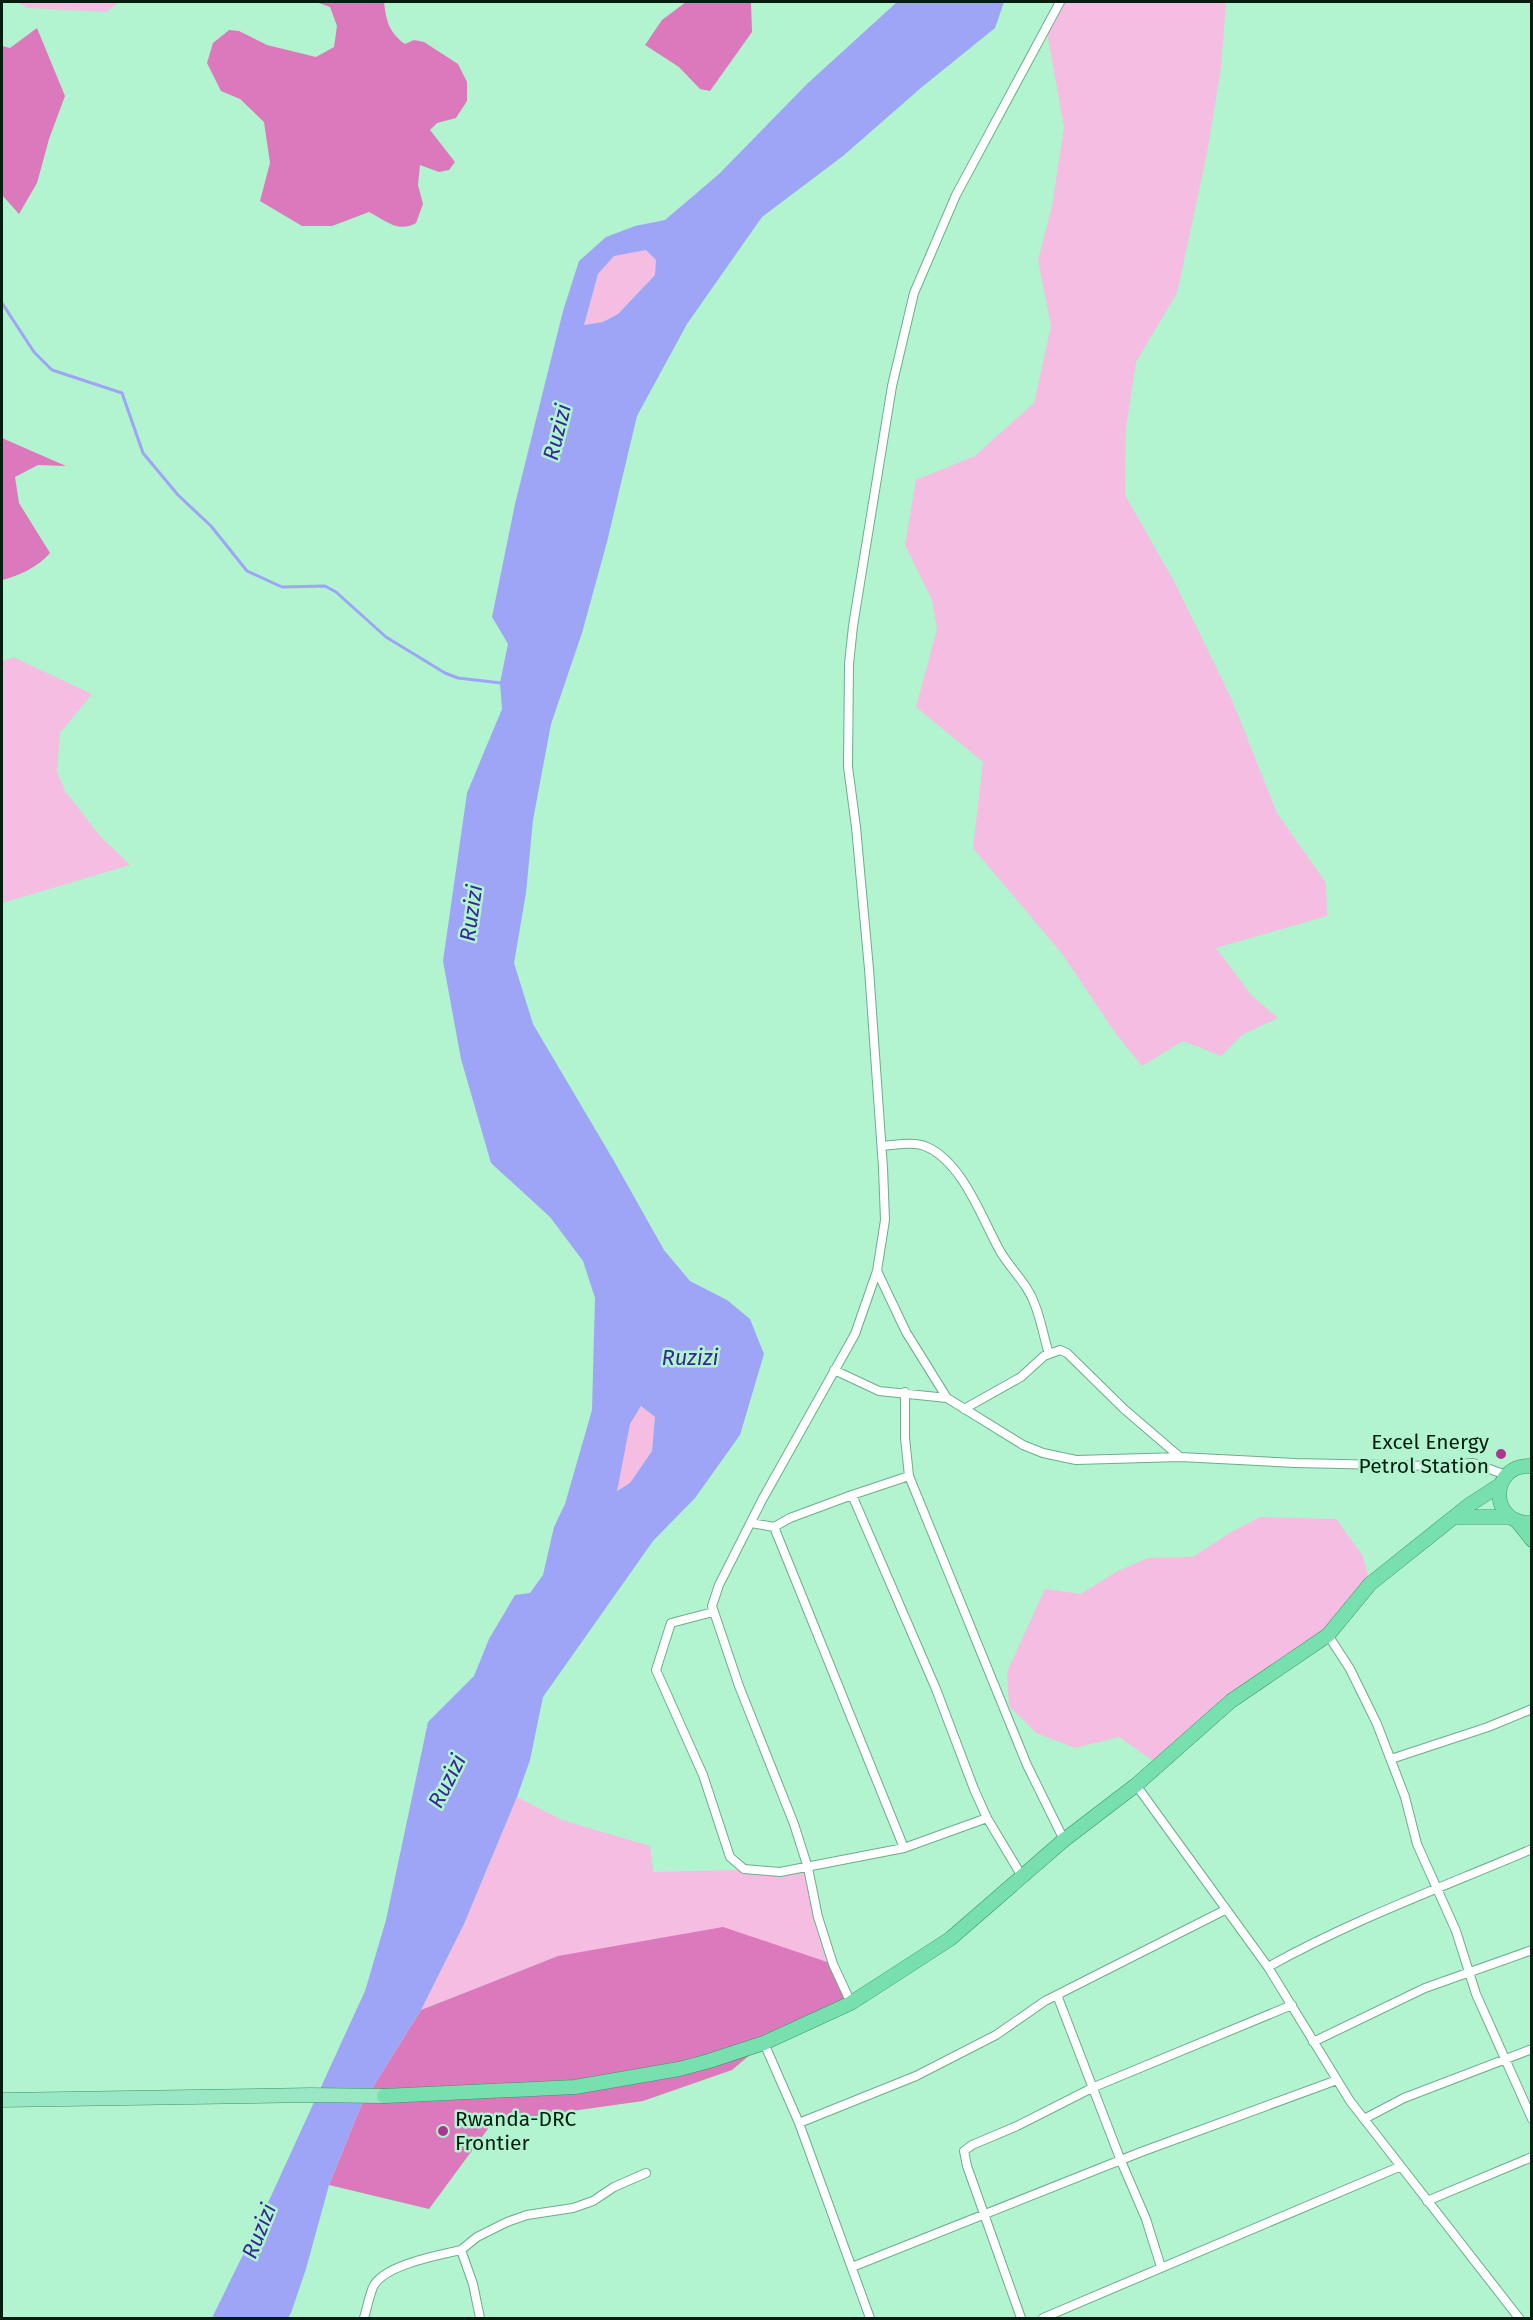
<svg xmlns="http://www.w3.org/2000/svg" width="1533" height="2320" font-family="'Fira Sans',sans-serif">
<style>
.green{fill:#f5bde1}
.forest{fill:#db79bc}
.water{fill:#9fa5f6;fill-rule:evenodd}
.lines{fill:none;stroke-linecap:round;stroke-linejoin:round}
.stream{stroke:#9fa5f6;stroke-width:3}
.minor-casing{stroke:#6dad8b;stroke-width:10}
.primary-casing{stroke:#39966a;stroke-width:15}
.trunk-casing{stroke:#39966a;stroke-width:15}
.minor{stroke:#fff;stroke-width:8}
.primary{stroke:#9ae7c3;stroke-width:14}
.trunk{stroke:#78dfaf;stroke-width:14}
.poi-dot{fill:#ad368d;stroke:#b1f4cf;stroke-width:2}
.labels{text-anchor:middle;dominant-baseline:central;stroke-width:5;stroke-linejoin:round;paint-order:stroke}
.poi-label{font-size:21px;fill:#031d10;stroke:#b1f4cf;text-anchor:end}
.water-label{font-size:22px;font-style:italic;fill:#37279a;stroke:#b1f4cf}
</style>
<rect width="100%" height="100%" fill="#b1f4cf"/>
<path class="green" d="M17,2H119L107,12L28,8Z
M1060,2H1226L1221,68L1207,153L1177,293L1136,362L1126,428L1125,495L1175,583L1232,700L1277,813L1326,883L1327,916L1216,948L1252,996L1278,1018L1242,1035L1221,1056L1183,1041L1142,1066L1116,1034L1063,955L973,848L983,762L916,707L937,629L932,600L905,545L916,480L975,456L1034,403L1051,326L1038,260L1052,206L1064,127L1046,27Z
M646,250L656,260L655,275L618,314L603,322L584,325L598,274L614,255Z
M13,657L92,694L60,733L57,772L65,791L100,836L130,865L2,903V662Z
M641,1406L655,1417L652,1451L630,1483L616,1491L630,1424Z
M1260,1517L1336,1519L1363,1556L1370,1584L1328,1635L1231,1701L1159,1765L1119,1737L1075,1748L1036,1733L1009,1706L1007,1672L1045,1589L1081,1594L1116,1572L1148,1558L1193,1557L1228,1534Z
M517,1797L562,1820L650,1846L653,1872L808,1868L833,1964L558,1956L421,2010L464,1924Z"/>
<path class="forest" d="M316,2H384C386,20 389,33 405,44L414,40L424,42L458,64L467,82V101L456,118L437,123L430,130L455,162L449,170L439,172L420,165L418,185L423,204L416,223C398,233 386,221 369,212L332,226H302L260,201L270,163L264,122L240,99L221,91L207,63L213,43L229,30L239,31L267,45L316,57L334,47L337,26L330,7Z
M686,2H751L752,32L710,91L700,89L679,67L645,45L662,20Z
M37,28L65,96L49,139L37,183L19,214L2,195V46L10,48Z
M2,438L66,466L38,465L15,477L19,503L50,553C39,566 19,576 2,580Z
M723,1927L833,1964L851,2003L764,2043L732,2070L643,2101L493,2122L429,2209L329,2185L361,2106L421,2010L558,1956Z"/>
<path class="water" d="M897,2H1004L995,28L922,87L843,156L762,217L687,324L637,416L607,542L582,633L551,724L533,820L526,893L514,963L533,1024L614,1161L664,1250L690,1281L727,1300L750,1319L764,1354L740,1435L695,1498L653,1541L543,1697L530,1760L517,1797L464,1924L421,2010L361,2106L329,2185L306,2269L291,2313L288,2318H212L261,2218L365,1991L386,1920L428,1722L474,1676L489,1639L515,1595L530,1593L543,1575L554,1527L565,1504L592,1410L595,1298L583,1261L550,1217L491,1163L461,1059L443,961L467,793L502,709L500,683L508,644L492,617L515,504L563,311L579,261L606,237L635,226L665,220L719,174L807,84ZM646,250L656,260L655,275L618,314L603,322L584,325L598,274L614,256ZM641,1406L655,1417L652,1451L630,1483L617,1491L630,1424Z"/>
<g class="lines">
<path class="stream" d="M2,303L34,352L52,370L122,393L143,453L178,495L211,526L247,571L282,587L325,586L336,592L386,637L445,673L458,678L501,683"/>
<g class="minor-casing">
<path id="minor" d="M882,1146C896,1145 914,1141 927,1147C963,1163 982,1219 1000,1251C1011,1270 1028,1284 1035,1305C1041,1320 1044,1338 1049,1354
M877,1271L906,1332L947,1398
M834,1370L879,1391L947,1398L1023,1445L1043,1453L1076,1460L1180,1457L1295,1463L1434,1466L1473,1463L1506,1475
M964,1409L1021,1377L1044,1356L1060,1350L1067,1353L1124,1409L1180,1457
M909,1476L1027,1765L1064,1840
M852,1495L936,1689L974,1789L987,1818L1023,1878
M751,1523L774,1527L790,1518L852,1495L909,1476L905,1438V1392
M774,1527L904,1848
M713,1612L671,1623L656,1670L703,1775L730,1857L744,1869L780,1872L904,1848L987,1818
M1328,1635L1350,1669L1377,1724L1405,1797L1417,1844L1456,1931L1476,1994L1532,2119
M1391,1759L1488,1727L1532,1709
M1136,1785L1268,1967L1350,2101L1519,2318
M1268,1967C1352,1920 1443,1887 1532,1849
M1057,1995L1121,2161L1146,2219L1161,2267
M851,2003L833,1964L818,1917L808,1868L794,1824L739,1686L712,1606L719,1585L762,1500L855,1334L877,1271L885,1220L883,1168L869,969L856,827L848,767L849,664L853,626L892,386L914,293L956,195L1060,2
M1313,2042L1425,1988L1532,1950
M764,2043L799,2123L870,2318
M1364,2119L1404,2098L1532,2049
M799,2123L916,2076L996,2035L1045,2001L1225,1910
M1427,2201L1532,2157
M852,2267L1141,2152L1337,2080
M364,2318C367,2308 369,2297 373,2287C383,2265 439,2255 461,2250
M480,2318L473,2284L461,2250L477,2237L507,2222L527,2215L573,2208L593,2201L614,2187L646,2173
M1021,2318L967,2166L964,2151L972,2145L1017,2126L1094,2087L1292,2005
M1043,2318L1399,2167"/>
</g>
<g class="primary-casing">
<path id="primary" d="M2,2100L310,2095L384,2096"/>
</g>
<g class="trunk-casing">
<path id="trunk" d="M1532,1466C1489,1463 1488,1525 1532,1523
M1457,1517H1510
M1517,1521L1532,1540
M384,2096L575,2087L679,2069L709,2061L764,2043L851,2003L950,1939L1064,1840L1136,1785L1231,1701L1328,1635L1370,1584L1469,1505L1500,1485"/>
</g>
<use href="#minor" class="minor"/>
<use href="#primary" class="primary"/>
<use href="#trunk" class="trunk"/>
</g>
<g class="poi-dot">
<circle cx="1501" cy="1454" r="6"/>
<circle cx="443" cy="2131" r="6"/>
</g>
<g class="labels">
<g class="poi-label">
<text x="1489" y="1442">Excel Energy<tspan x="1489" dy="24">Petrol Station</tspan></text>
<text x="455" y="2119" text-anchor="start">Rwanda-DRC<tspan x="455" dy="24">Frontier</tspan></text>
</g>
<g class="water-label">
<text transform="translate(557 432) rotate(-76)">Ruzizi</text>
<text transform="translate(471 913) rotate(-82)">Ruzizi</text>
<text x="690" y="1357">Ruzizi</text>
<text transform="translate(447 1781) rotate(-63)">Ruzizi</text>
<text transform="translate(259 2231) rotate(-68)">Ruzizi</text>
</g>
</g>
<rect width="1533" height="2320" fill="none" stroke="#031d10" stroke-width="6"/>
</svg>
